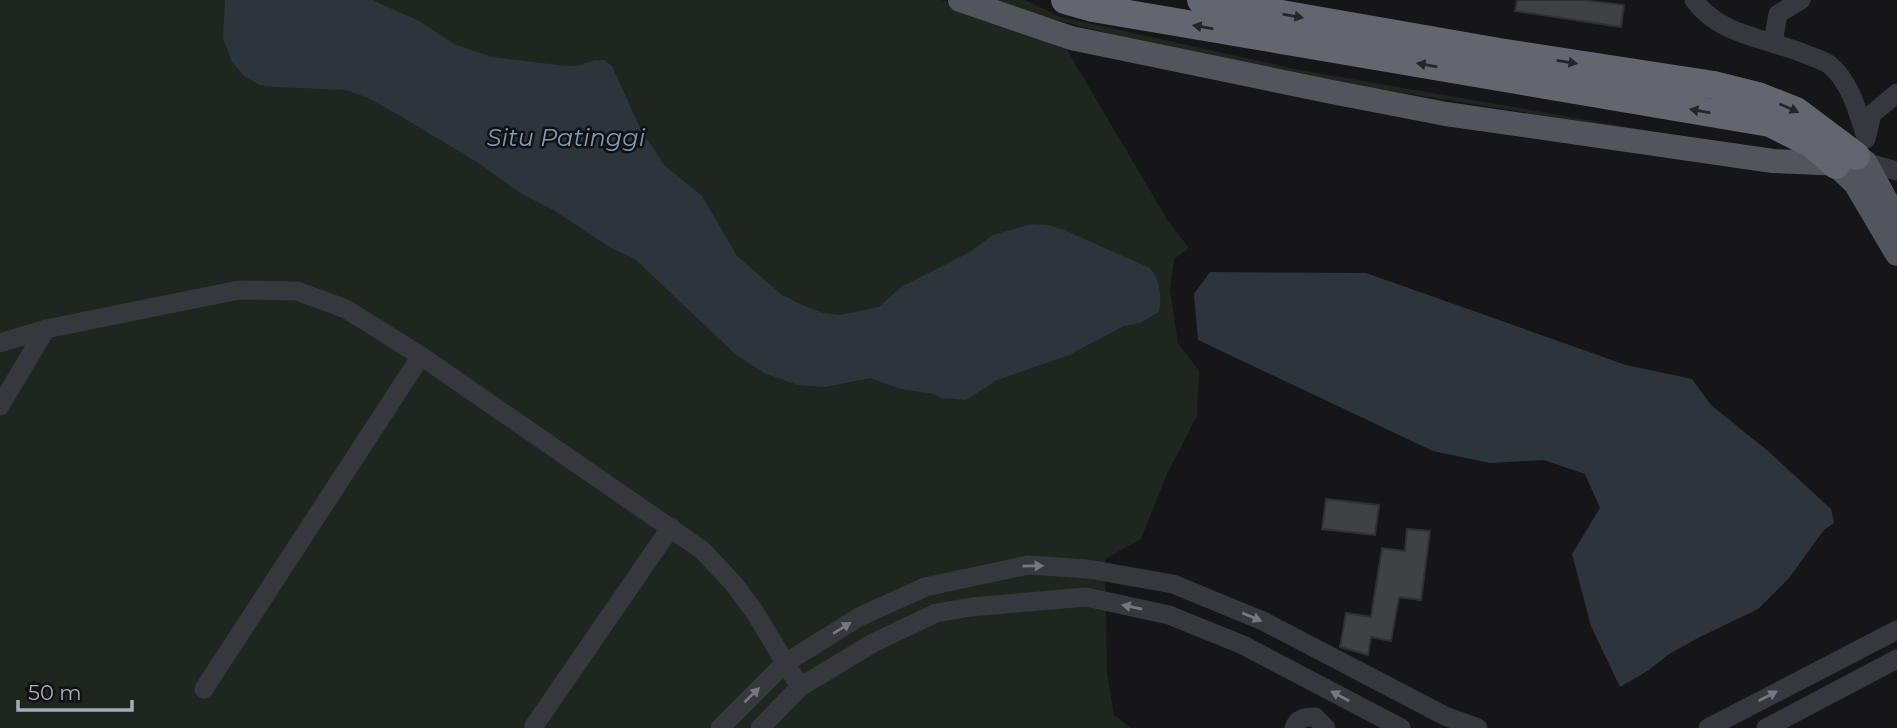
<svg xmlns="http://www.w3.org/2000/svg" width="1897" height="728" font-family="Montserrat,sans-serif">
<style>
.green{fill:#1e261f}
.water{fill:#2c353c}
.building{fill:#404145;stroke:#303034;stroke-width:2}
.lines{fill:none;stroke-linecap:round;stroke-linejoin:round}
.minor{stroke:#37383d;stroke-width:19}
.major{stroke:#53555c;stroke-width:24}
.highway{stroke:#63666e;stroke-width:28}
.oneway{fill:#26262a}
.oneway2{fill:#757881}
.labels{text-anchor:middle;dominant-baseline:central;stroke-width:5;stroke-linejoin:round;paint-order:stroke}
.water-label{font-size:24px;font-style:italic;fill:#7f9bb3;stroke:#111113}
</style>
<rect width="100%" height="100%" fill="#161618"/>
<path class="green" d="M0,0H941L974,10L975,14L1067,50L1168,221L1189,248L1174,259L1170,290L1178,343L1199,371L1197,416L1167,474L1141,539L1105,559L1107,673L1114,715L1131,728H0Z
M981,0H1025L1061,17L1300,70L1754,149L1297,76L1187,54Z"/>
<path class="water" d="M225,0H372L421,22L454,44L471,50L492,57L566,66H577L596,60H604L612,66L641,130L665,166L702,196L737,256L782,295L802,305L823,313L840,315L879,307L901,287L970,252L993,235L1032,224L1048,225L1064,230L1150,268C1160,279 1162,298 1159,312L1140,323L1124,326L1069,355L997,380L966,400L942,398L934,394L901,389L870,378L825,387L798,385L764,373L735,354L635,259L609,247L555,211L522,194L477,162L392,111L368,98L346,90L274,87L260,85L244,76L232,62L223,38Z
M1210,272L1366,273L1626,365L1692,379L1711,405L1768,451L1831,509L1834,523L1824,530L1789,578L1758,609L1700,637L1669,654L1649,670L1620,687L1591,626L1572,554L1600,508L1585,474L1544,460L1490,463L1433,451L1198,340L1194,294Z"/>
<path class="building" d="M1517,0H1583L1624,5L1621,27L1515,11Z
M1326,499L1379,505L1375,535L1322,529Z
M1407,529L1430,531L1421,600L1399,597L1391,641L1371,637L1368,655L1340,647L1346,613L1371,617L1382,548L1405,551Z"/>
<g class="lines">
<path class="minor" d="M1694,0C1720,36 1767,38 1805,54C1812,57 1823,60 1830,65C1851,83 1858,113 1866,137
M1773,42L1778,14L1801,0
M1866,139L1872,114L1897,93
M1865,162L1897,171
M0,343L46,329L239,290L297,291L346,309L421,356L702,550L733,583L754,611L800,687
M0,406L46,329
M204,689L421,356
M534,726L671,527
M720,728L784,664L859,617L925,587L1028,565L1088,569L1173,584L1263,621L1445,716L1478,728
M760,728L800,687L873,643L936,613L971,607L1086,597L1169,615L1243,645L1401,728
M1294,728C1297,718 1306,717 1315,717L1326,728
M1708,728L1897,630
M1766,728L1897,659"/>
<path class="major" d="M960,0L1071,38L1337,93L1446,114L1773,161L1845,164
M1840,164L1856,156L1865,162L1897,220
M1836,165L1855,183L1897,254"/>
<path class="highway" d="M1065,0L1093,8L1770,123L1812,144L1836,165
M1201,0L1499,52L1714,85L1758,96L1796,111L1856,156"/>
</g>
<defs><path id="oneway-solid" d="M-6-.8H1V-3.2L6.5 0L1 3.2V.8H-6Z" transform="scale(1.75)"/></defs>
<g class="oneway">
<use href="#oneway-solid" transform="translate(1293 16) rotate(10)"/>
<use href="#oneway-solid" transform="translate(1203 27) rotate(-170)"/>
<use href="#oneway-solid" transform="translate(1567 62) rotate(9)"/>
<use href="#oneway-solid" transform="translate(1427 65) rotate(-170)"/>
<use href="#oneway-solid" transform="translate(1789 108) rotate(24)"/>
<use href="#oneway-solid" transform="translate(1700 111) rotate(-170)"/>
</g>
<g class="oneway2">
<use href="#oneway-solid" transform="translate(1033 566) rotate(-1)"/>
<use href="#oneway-solid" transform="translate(1132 607) rotate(-168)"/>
<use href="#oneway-solid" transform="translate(1252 617) rotate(23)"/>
<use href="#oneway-solid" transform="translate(842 628) rotate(-32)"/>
<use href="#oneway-solid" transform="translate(752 695) rotate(-44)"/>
<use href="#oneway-solid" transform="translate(1340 696) rotate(-152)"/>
<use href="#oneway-solid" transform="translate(1768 696) rotate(-27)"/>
</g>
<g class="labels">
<g class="water-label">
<text x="566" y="137">Situ Patinggi</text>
</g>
</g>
<path d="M18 700v10h114v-10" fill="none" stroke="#a8adb8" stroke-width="3.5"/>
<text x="28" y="700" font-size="21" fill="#a8adb8" stroke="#111113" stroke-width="5" paint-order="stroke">50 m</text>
</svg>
